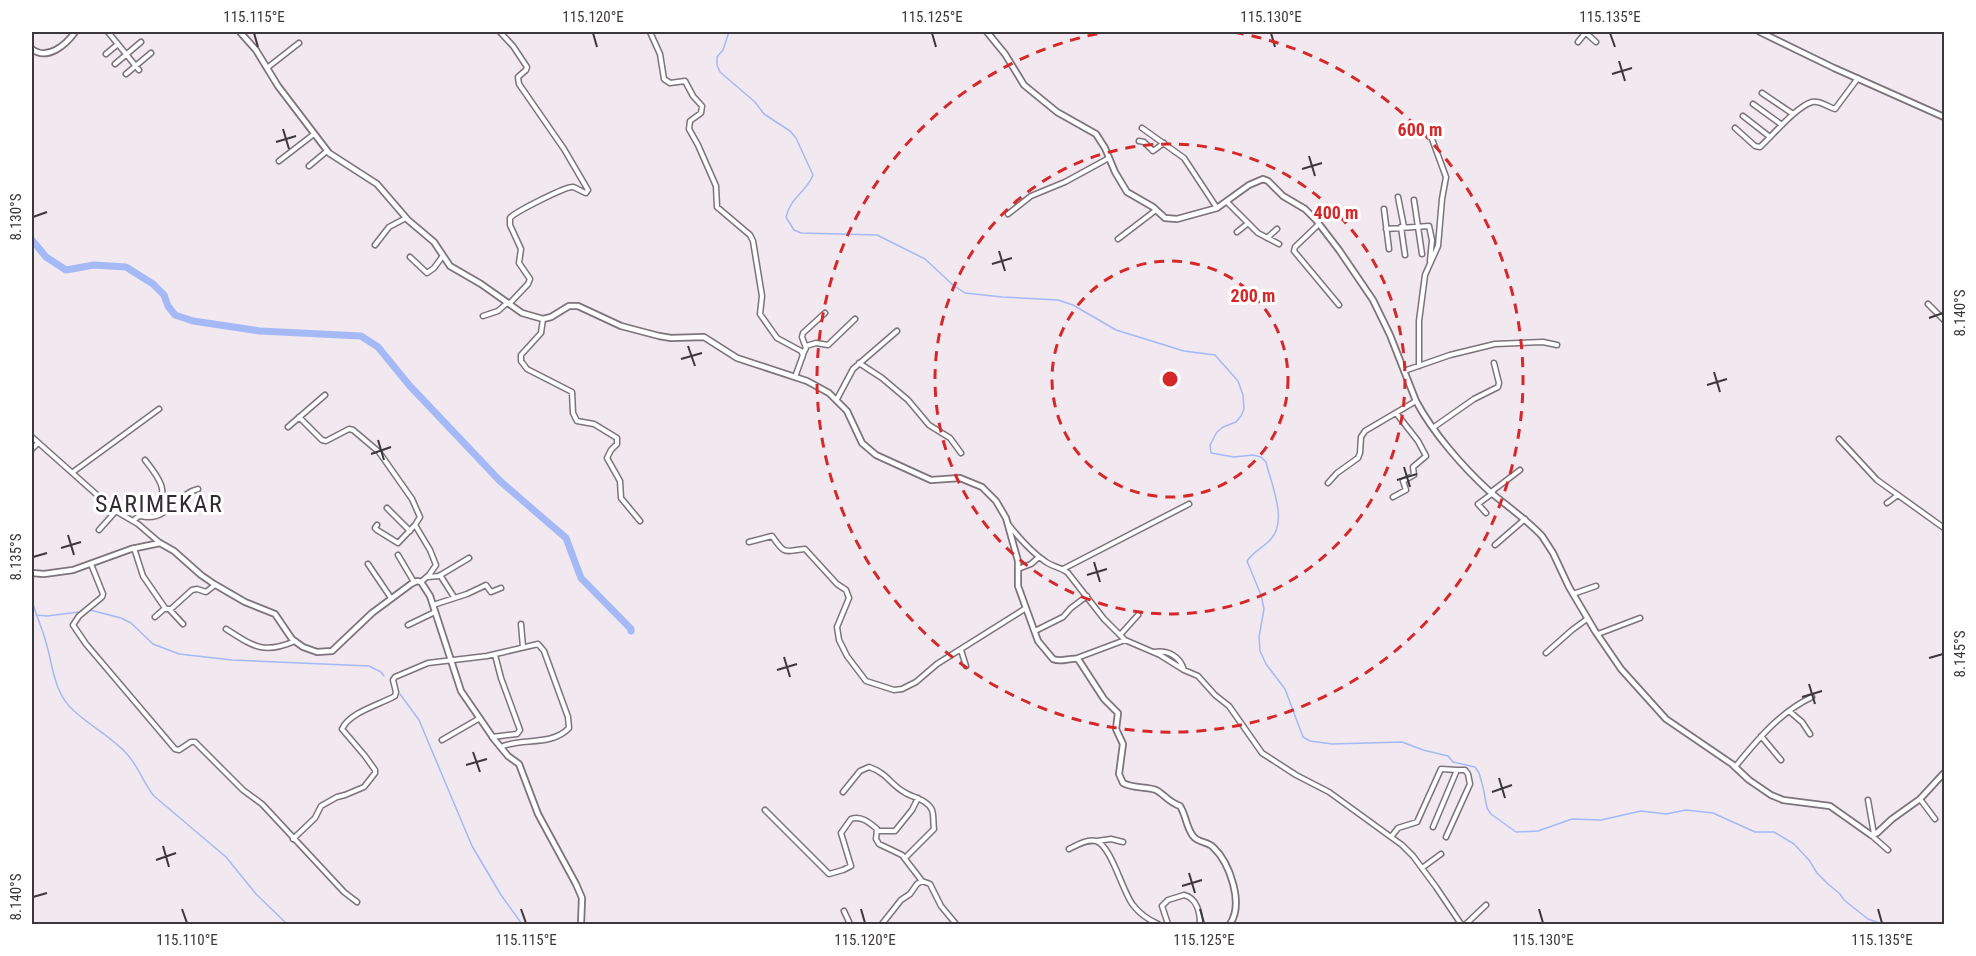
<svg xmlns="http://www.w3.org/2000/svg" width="1976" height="956" font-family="'Roboto Condensed',sans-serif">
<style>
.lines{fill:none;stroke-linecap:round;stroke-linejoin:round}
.stream{stroke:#a4b9f6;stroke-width:1.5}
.river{stroke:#a4b9f6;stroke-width:7}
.minor-casing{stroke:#7c737b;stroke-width:7}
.tertiary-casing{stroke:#7c737b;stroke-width:8}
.minor{stroke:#fff;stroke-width:4}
.tertiary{stroke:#fff;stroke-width:4.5}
.ticks{fill:none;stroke:#3b373a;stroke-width:2}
.ring{fill:none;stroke:#d62828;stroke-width:3;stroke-dasharray:10 8}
.labels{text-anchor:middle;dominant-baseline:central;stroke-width:6;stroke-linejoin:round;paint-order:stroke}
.quarter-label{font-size:24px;letter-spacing:1.5px;fill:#322b31;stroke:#fff}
.centre{fill:#d62828;stroke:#fff;stroke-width:3}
.ring-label{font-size:18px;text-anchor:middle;font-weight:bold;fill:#d62828;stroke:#fff;stroke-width:6;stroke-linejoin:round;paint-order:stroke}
.neatline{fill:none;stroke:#3b373a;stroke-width:2}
.ticks-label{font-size:15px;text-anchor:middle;fill:#3b373a}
</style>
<rect width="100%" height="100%" fill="#f2e8f0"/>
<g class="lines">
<path class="stream" d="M729,32L723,50L717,57V65L720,72L755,102L764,114L790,131L796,138L813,175C806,193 791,196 786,217L794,230L801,233L877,235L925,259L953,285L965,293L1002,297L1058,300L1073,305L1116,330L1184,351L1215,355L1238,381L1243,395L1244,409L1241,416L1236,422L1223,427L1217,432L1210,445L1211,453L1234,457L1253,455L1261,457L1266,462C1271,484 1288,520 1271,539C1263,548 1255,550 1247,561L1261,595L1264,609L1259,637L1260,651L1266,664L1285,689L1303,737L1310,741L1332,744L1402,742L1423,750L1448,756L1453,762L1475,767L1479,773L1483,787L1487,808L1491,814L1516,832L1538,831L1572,819L1601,820L1641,811L1666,814L1686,810L1713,813L1755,832H1774L1794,844L1809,860L1817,873L1828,884L1840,894L1844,900L1868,919L1882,924
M32,600C35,613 41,625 45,639C53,664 53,692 73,710C90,726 112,737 127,754C139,767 143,783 154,796L226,857L256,894L287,924
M90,610L121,618L131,623L153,644L179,654L232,660L369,666L381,672L384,676
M36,615L47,616L79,612
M400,694L419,720L472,846L501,895L522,924"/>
<path class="river" d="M32,240L46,257L66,270L94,265L126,267L153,284L164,295L168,306L175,315L193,321L260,331L361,336L378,347L409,385L500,481L566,538L581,578L631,629V631"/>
<g class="minor-casing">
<path id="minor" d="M108,32L139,70
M500,32L513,46L527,67L526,70L518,77L519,84L564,149L588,190L586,193C582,192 577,188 573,187C566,186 515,212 510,218V225L521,249L519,263L530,279L528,284L509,304
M650,32L660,54L664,79L670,83L685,81L693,96L702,106L701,113L690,121L689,129L698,145L716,186L717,207L750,235L753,241L762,296L760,314L777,338L801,351L803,355L795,377
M1586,33L1596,42
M1578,42L1586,32
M106,54L118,44
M115,64L141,42
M267,68L299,43
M126,74L151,53
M1762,93L1793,114
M1753,104L1782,125
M1743,116L1770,137
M1142,128L1184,158L1217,208
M1735,128L1755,146L1760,147C1772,136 1797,106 1812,102C1820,100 1828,107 1835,109L1858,78
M1139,141L1144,142L1153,151L1164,143
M279,161L314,134
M309,166L327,151
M1398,197L1404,227
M1414,200L1422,254
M1227,202L1258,233L1279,244
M1384,209L1389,249
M1008,214L1031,196L1065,182L1109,158
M1319,224L1295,247L1294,251L1339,305
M1401,227L1405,255
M1386,229L1429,226L1432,240L1430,261
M1237,232L1247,224
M1267,238L1277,229
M1118,239L1156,210
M375,245L389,227L406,218
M410,257L427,273L434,268L442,257
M1928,304L1944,320
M483,316L498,311L507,303
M543,319L541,333L521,355V361L527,369L572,392L573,413L577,421L594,424L617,438V444L611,450L607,458L620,481L621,498L640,521
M806,346L816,343L828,345L855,319
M803,354L806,348L802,337L803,333L825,313
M859,363L882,378L908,400L929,425L950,438L961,453
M1419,366V321L1425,275L1438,246L1442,199L1446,177L1432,139L1431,129
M1404,371L1450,355L1495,344L1543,342L1557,345
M837,399L853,369L897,331
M299,417L322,440L326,441L349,429L353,430L379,452L412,499L420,517L415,525L398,543L377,530L375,528L377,525
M288,427L325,395
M1434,427L1474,399L1498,387L1499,383L1494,363
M32,437L114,510L138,524L160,543
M1839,439L1877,480L1944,528
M32,449L38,443
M73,472L159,409
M1328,483L1337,473L1358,458L1360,453L1361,437L1365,431L1416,401
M1491,492L1520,470
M1393,497L1406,490L1403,481L1414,475L1413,467L1426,456L1418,441L1396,413
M1887,503L1898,495
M387,508L410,531
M1486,513L1478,504L1493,493
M139,516C142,516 145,517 148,517C168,518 180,493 198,489
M133,521C140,514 147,512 154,507C173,493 155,473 145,460
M1008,524C1019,538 1031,552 1046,562C1053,567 1061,567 1068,573L1104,619L1125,640L1160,655L1184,670L1198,676L1215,695L1229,706L1262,753L1296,775L1329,792L1402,845L1413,856L1436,887L1461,924
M415,525L430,550L436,565L429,575L421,582
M99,530L116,511
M749,542L772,536C786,556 784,551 805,549L837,584L846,590L849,598L837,627L839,640L847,656L866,681L894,690L902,689L916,682L937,664L1026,608
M1495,545L1525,519
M134,548L143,576L165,608
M398,555L414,582
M91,564L103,594L102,597L79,616L73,625L86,644L175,749L179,750L191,742H195L243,790L262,804L344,892L357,902
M368,564L391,598
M1018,569L1031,564L1039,557
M1063,569L1189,504
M440,575L454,597
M428,577L439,576L469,558
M1573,594L1596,586
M433,605L467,594L486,585L491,592L501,588
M170,610L183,624
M155,617L164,609H171L192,590L197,589L206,592L215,585
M521,624L523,647
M408,625L435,612
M226,629C253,646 263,655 295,641
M1035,631L1063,617L1071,608L1087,596
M1598,634L1640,618
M1120,635L1138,615
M961,650L966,666
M1154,652C1168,650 1180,656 1184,670
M1546,653L1572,630L1587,619
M1077,658L1125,640
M1789,711L1802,722L1810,734
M1761,736L1781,760
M492,737L517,734L520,730L501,678L495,655
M442,740L480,718
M1735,767C1757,740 1780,712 1812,697
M843,792L860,771L869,767C887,773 890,784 904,792C913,798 927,799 932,810C934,815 933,824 934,829L905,858
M1920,799L1935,819
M1868,800L1874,834
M765,810L829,874L843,870L851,866L841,833L851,819C861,815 870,823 877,829L876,839L879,844L902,855L922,881L930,884L941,906L956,924
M877,831H895L912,810L918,798
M1871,835L1888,850
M1391,837L1398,828L1417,822L1441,769L1457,770L1433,827
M1446,837L1470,784L1468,774L1465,770H1457
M293,839L315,818L321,806L337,797L345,795L364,787L375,773V770L365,756L342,729C350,712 379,705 395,696L396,692L393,680L395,677L428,663L487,656L538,644L544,651L568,717L569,728C551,747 521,737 501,747
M1097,841L1111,839L1123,842
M1069,849C1077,845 1087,839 1096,841C1111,845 1123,893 1133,905C1139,913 1149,920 1158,924
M1422,868L1441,854
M844,911L850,924
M882,924L901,900L910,894L917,884L922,881
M1168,924L1162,906L1168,900L1184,895C1197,898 1200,913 1200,924
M1466,924L1486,905"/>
</g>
<g class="tertiary-casing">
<path id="tertiary" d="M240,32L256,50L278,86L329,153L377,184L408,220L434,242L450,266L481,284L522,313L543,319L551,317L569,306H578L621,326L659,336L671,338L704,337L737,358L807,381L829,393L847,411L862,443L876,455L931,480L960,478L982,487L996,501L1006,518L1018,561V586L1038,641L1053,659C1062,663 1070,657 1078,659L1104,699L1118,713L1116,729L1123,744L1119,774L1123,783C1134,789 1146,786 1156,790C1164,794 1168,802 1180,806C1186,815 1186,827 1193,836C1198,843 1207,841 1213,847C1230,863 1244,904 1230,924
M987,32L1005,54L1024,85L1057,112L1096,134L1105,148L1115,172L1127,192L1153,207L1165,218L1177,219L1217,208L1249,185L1263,179L1268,181L1283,196L1305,209L1316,220L1339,250L1373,300L1390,335L1416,401C1433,433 1463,467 1489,491C1507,506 1526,519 1542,536L1553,553L1569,587L1595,631L1621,669L1666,719L1732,764L1749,780L1771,795L1783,800L1830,806L1871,835L1877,833L1892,819L1920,799L1944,773
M1760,32L1834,68L1944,117
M32,49C47,61 66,45 75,32
M32,573L44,574L73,570L131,549L160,543L174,551L201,575L214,584L245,602L275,614L292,639L303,647L317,652L332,651L372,613L411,584L417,581L421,582L430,596L461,691L494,739L508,756L519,764L538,814L576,884L582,898L581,924"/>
</g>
<use href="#minor" class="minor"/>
<use href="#tertiary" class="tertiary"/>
</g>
<path class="ticks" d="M254,33L258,47M593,33L597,47M932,33L936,47M1271,33L1275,47M1610,33L1615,47M1619,61L1625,81M1612,74L1632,68M283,129L289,149M276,142L296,136M1309,156L1315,176M1302,169L1322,163M33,217L47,212M999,251L1005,271M992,264L1012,258M1929,318L1943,313M688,346L695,366M681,359L702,353M1714,372L1720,392M1707,385L1727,379M378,440L384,460M371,454L391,447M1404,467L1410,487M1397,480L1417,474M68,535L74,555M61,548L81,542M33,557L47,553M1094,562L1100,582M1087,575L1107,569M784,657L790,677M1929,658L1943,654M777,670L797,664M1809,684L1815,704M1802,697L1822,691M473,752L480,772M466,765L487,759M1499,778L1505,798M1492,792L1512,785M163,846L169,867M156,860L176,853M1189,873L1195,893M1182,886L1202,880M33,897L47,893M182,909L187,923M521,909L526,923M861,909L865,923M1200,909L1204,923M1539,909L1543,923M1878,909L1882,923"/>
<g class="ring">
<circle cx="1170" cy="379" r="118"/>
<circle cx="1170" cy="379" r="235"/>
<path d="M1234 32A353 353 0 1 1 1106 32"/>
</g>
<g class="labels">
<g class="quarter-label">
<text x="159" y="504">SARIMEKAR</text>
</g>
</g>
<circle cx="1170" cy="379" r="9" class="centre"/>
<g class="ring-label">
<text x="1420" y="136">600 m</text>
<text x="1336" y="219">400 m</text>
<text x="1253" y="302">200 m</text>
</g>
<rect width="1976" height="956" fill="none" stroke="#ffffff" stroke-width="66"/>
<rect x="33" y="33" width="1910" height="890" class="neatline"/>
<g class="ticks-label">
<text x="254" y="22">115.115°E</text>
<text x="593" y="22">115.120°E</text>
<text x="932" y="22">115.125°E</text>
<text x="1271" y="22">115.130°E</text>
<text x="1610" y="22">115.135°E</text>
<text transform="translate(16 217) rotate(-90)" y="5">8.130°S</text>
<text transform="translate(1960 313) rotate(-90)" y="5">8.140°S</text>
<text transform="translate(16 557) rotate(-90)" y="5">8.135°S</text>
<text transform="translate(1960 654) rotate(-90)" y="5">8.145°S</text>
<text transform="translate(16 897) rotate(-90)" y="5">8.140°S</text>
<text x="187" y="945">115.110°E</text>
<text x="526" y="945">115.115°E</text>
<text x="865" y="945">115.120°E</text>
<text x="1204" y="945">115.125°E</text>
<text x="1543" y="945">115.130°E</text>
<text x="1882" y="945">115.135°E</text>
</g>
</svg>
